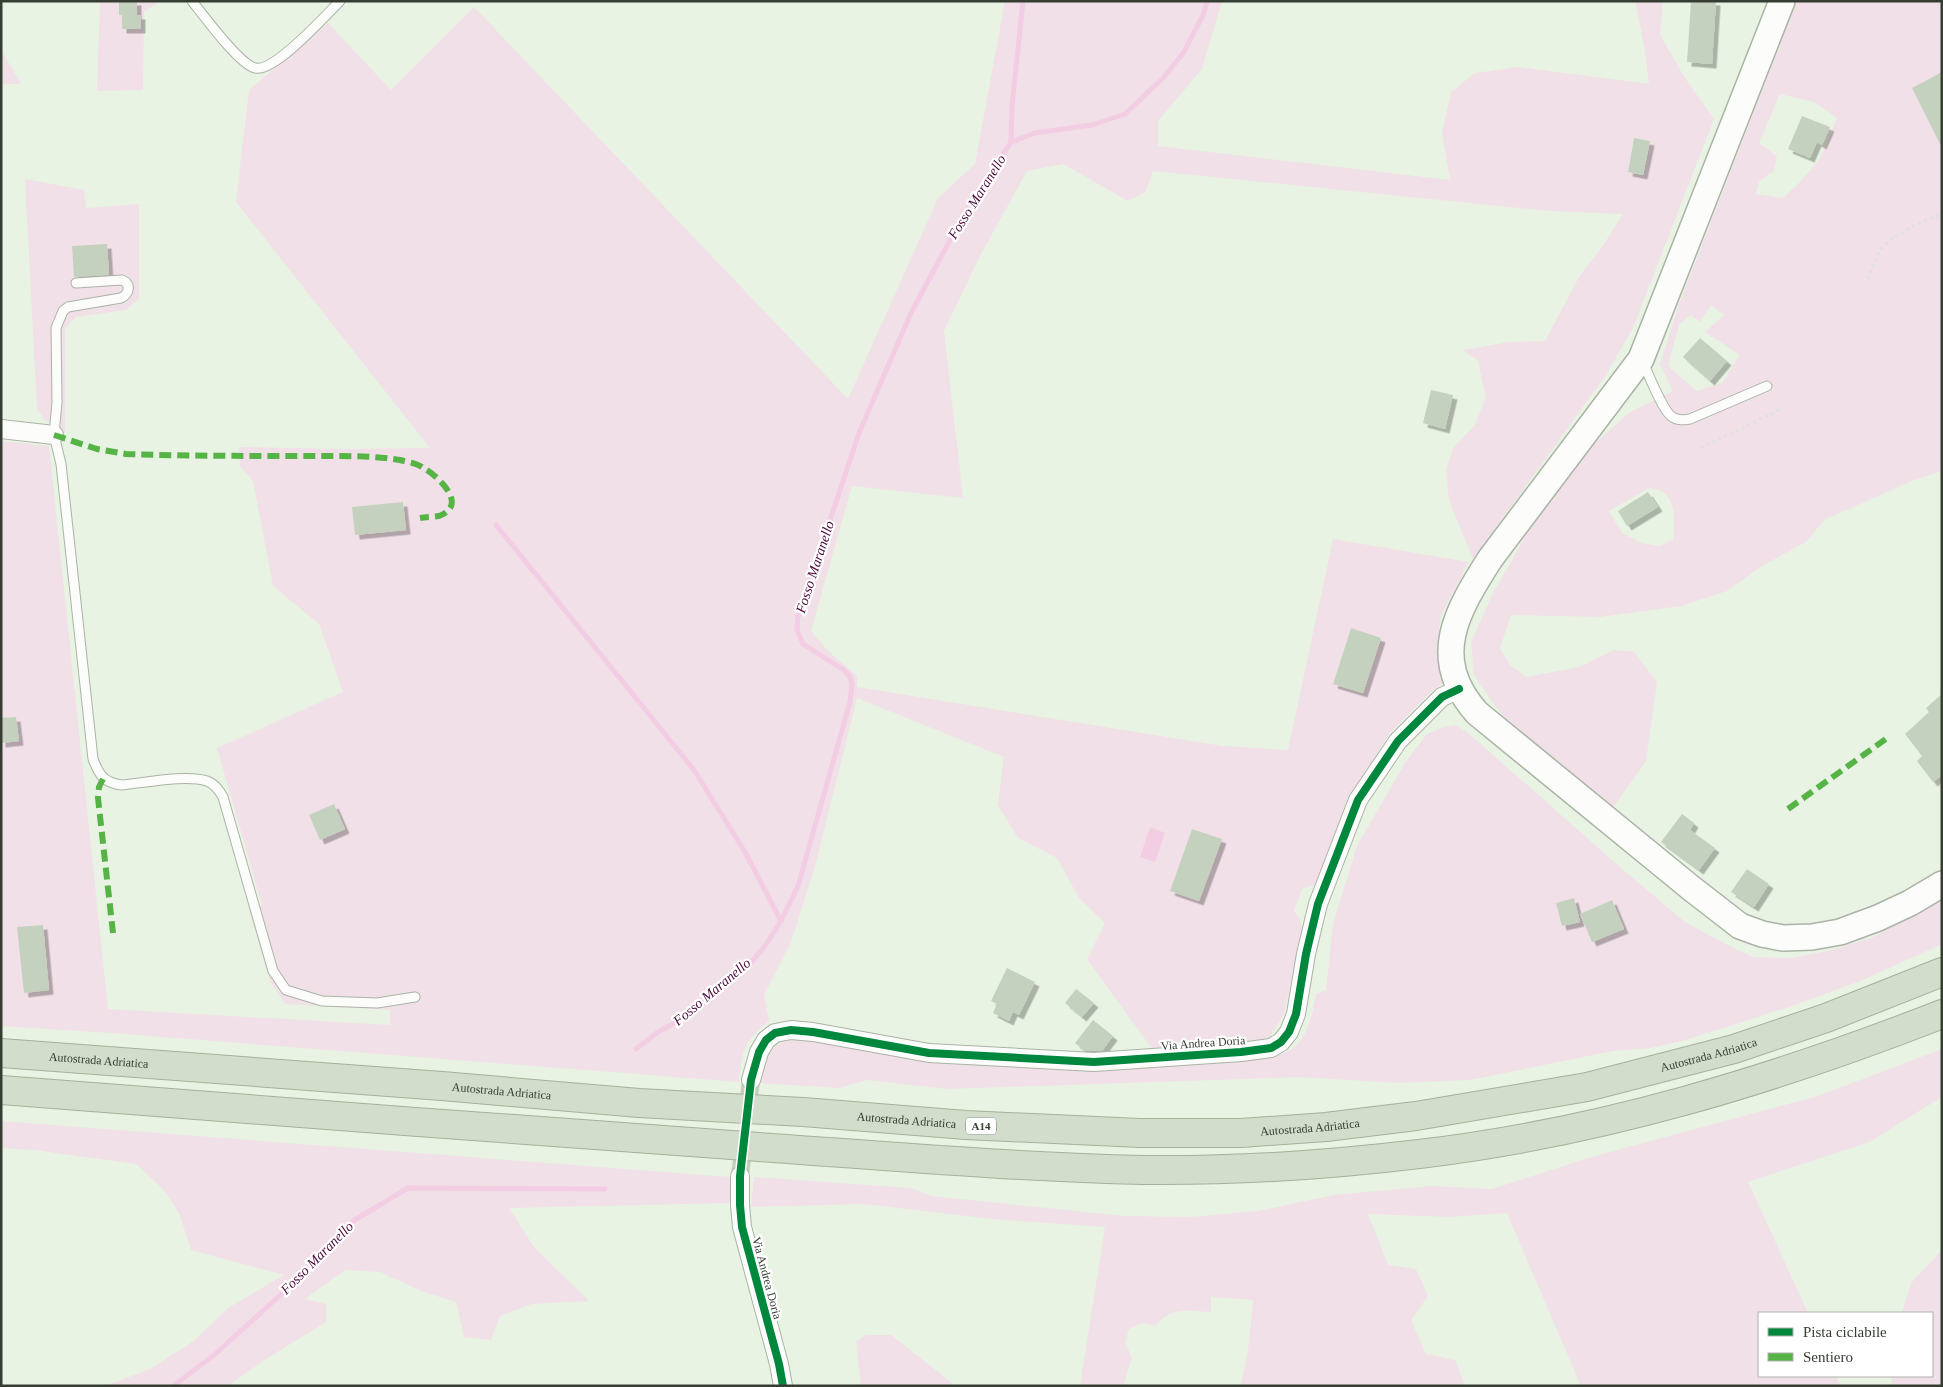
<svg xmlns="http://www.w3.org/2000/svg" width="1943" height="1387" font-family="Georgia,serif">
<style>
.green{fill:#f1e0e7;fill-rule:evenodd}
.water{fill:#f3cde4}
.lines{fill:none;stroke-linecap:round;stroke-linejoin:round}
.stream{stroke:#f3cde4;stroke-width:5}
.building{fill:#c5d1bf;filter:url(#shadow)}
.street-tunnel{stroke:#c4cfc0;stroke-width:18;stroke-dasharray:18 9;stroke-linecap:butt}
.lane-casing{stroke:#aab3a6;stroke-width:11}
.street-casing{stroke:#aab3a6;stroke-width:20}
.secondary-casing{stroke:#aab3a6;stroke-width:28}
.highway-casing{stroke:#a3b29a;stroke-width:30}
.path{stroke:#dee1dd;stroke-width:3;stroke-dasharray:2.5 4;stroke-linecap:butt}
.lane{stroke:#fcfdfb;stroke-width:9}
.street{stroke:#fcfdfb;stroke-width:18}
.secondary{stroke:#fcfdfb;stroke-width:25}
.highway{stroke:#d3ddcc;stroke-width:28}
.quiet{stroke:#56b346;stroke-width:6;stroke-dasharray:12 6;stroke-linecap:butt}
.cycleway-casing{stroke:#fff;stroke-width:11}
.cycleway{stroke:#00873e;stroke-width:8}
.labels{text-anchor:middle;dominant-baseline:central;stroke-width:4.5;stroke-linejoin:round;paint-order:stroke}
.shield{fill:#fff;stroke:#727770;stroke-width:1}
.shield-label{font-size:11px;font-weight:bold;fill:#363d32}
.street-label{font-size:12px;fill:#363d32;stroke:#fff}
.water-label{font-size:14px;font-style:italic;fill:#4d093f;stroke:#fff}
</style>
<defs>
<filter id="shadow"><feDropShadow dx="4.5" dy="4.5" stdDeviation="0" flood-color="#0004"/></filter>
</defs>
<rect width="100%" height="100%" fill="#e8f3e3"/>
<path class="green" d="M100,1H160L144,12L143,90L97,91Z
M1005,1H1222L1202,69L1158,121V146L1450,180L1442,133L1451,92L1475,73L1518,67L1649,84L1644,45L1635,1H1663L1660,35L1685,78L1714,119L1633,328L1606,375L1473,559L1449,500L1446,469L1454,447L1474,426L1486,398L1478,361L1463,350L1509,342L1545,341L1579,277L1602,247L1623,214L1549,211L1153,171L1145,193L1128,201L1063,164L1027,171L981,254L944,331L963,498L852,486L811,631L827,650L857,676V687L1223,746L1288,750L1333,539L1469,562L1441,615L1437,646L1443,683L1431,692L1390,733L1373,759L1348,798L1317,884L1302,889L1294,911L1300,919L1302,931L1284,1014L1270,1037L1248,1044L1153,1050L1087,959L1105,923L1079,898L1057,858L1018,838L998,805L1004,757L857,698L815,867L791,942L764,995L769,1021C743,1043 742,1050 739,1082L111,1033L1,1026V441L49,446L108,1009L390,1025V1010L285,1004L270,981L249,910L262,905L217,748L343,692L319,624L273,586L253,481L240,466L239,447L346,449L430,448L236,202L249,90L328,23L391,90L474,7L848,399L938,198L975,164ZM1634,138L1650,141L1643,175L1628,172ZM1351,628L1363,693H1362L1333,683ZM1192,829L1221,839L1199,901L1170,891Z
M1797,1H1942V471L1914,480L1824,520L1806,542L1762,566L1727,591L1681,606L1600,617L1511,615L1500,648L1510,665L1526,677L1579,667L1614,650L1634,652L1657,682L1646,761L1612,809L1510,727L1474,675L1471,642L1492,595L1539,512L1594,444L1630,412L1673,391L1660,364L1678,307ZM1780,94L1814,102L1837,118L1820,159L1799,183L1783,198L1756,194L1759,181L1774,171L1777,156L1759,143ZM1711,305L1724,315L1705,332L1740,355L1722,383L1697,391L1668,366L1679,324L1691,315L1700,322ZM1649,488C1653,489 1661,490 1664,493C1676,502 1675,526 1673,540L1660,546L1641,543L1622,533L1609,511Z
M1,49L21,84H1Z
M25,179L84,190L86,208L139,204V299L126,310L76,317L65,328V432L45,420L37,409Z
M1455,725L1467,732L1613,861L1685,922L1733,948L1753,957L1792,958L1832,950L1871,938L1942,900V944L1860,981L1789,1007L1682,1041L1650,1048L1613,1051L1470,1080L1397,1083L1299,1077L947,1089L867,1080L839,1088L759,1083C766,1056 764,1046 794,1039L1096,1068L1267,1059C1275,1056 1283,1054 1290,1050C1308,1040 1313,1012 1316,994L1326,990L1333,924L1357,846L1405,763L1427,734L1444,727ZM1574,899L1572,916L1573,924L1562,926L1557,903ZM1612,900L1624,929L1593,942L1584,923L1587,911Z
M1942,1049V1097L1869,1142L1748,1182L1808,1313H1759V1376H1836L1841,1386H1581L1507,1213L1449,1217L1368,1214L1388,1265L1416,1269L1428,1296L1411,1320L1426,1354L1455,1360L1465,1386H1241L1249,1343L1253,1300L1211,1297V1312C1187,1311 1172,1306 1155,1326L1143,1323L1129,1329L1125,1342L1132,1358L1123,1386H1080L1105,1227L992,1219L864,1204L751,1207L754,1177L911,1188L931,1196L1125,1216L1191,1217L1258,1211L1334,1195L1431,1186L1492,1189L1598,1155L1818,1096Z
M1,1121L730,1177V1203L509,1208L534,1247L589,1301L532,1304L500,1316L491,1340L464,1337L456,1302L424,1292L380,1272L345,1270L305,1299L326,1304V1322L266,1359L228,1386H95L114,1383L152,1368L195,1340L228,1308L284,1275L191,1250L179,1213L164,1190L136,1164L34,1150L1,1148Z
M1942,1250V1386H1892L1891,1376H1932V1313H1902L1911,1283Z
M866,1335H891L956,1386H861L856,1342Z"/>
<path class="water" d="M1150,827L1165,833L1155,862L1140,857Z"/>
<g class="lines">
<path class="stream" d="M1011,142L1035,133L1092,125L1125,114L1164,77L1184,52L1204,13L1207,1
M496,525L694,770L745,852L781,921
M636,1049L658,1032L689,1015L747,967L765,946L781,921L798,886L850,702L852,684L850,677L844,670L803,644L797,630L798,616L859,433L911,313L965,212L1011,142L1012,106L1023,1
M173,1386L214,1355L307,1271L353,1221L408,1188L605,1189"/>
</g>
<path class="building" d="M119,1H137V15H141V29H122V15H119Z
M1691,1H1716L1712,64L1687,62Z
M1942,72V148L1912,88Z
M1802,116L1830,127L1822,145L1817,142L1810,158L1788,149Z
M1634,138L1650,141L1643,175L1628,172Z
M107,244L109,275L74,277L72,246Z
M1700,338L1727,361L1710,381L1683,357Z
M1431,390L1453,395L1445,429L1423,423Z
M1648,492L1658,507L1627,526L1618,511Z
M403,502L406,530L355,535L352,507Z
M1351,628L1381,638L1363,693L1333,684Z
M1942,694V775L1933,782L1917,761L1922,756L1905,734L1929,712L1926,708Z
M16,717L19,741L1,743V718Z
M334,804L345,829L320,840L309,815Z
M1682,814L1694,823L1690,830L1715,848L1699,870L1661,842Z
M1192,829L1222,839L1199,901L1170,891Z
M1747,869L1769,884L1754,907L1731,892Z
M1574,898L1580,922L1562,926L1556,903Z
M1612,900L1624,929L1592,942L1580,914Z
M43,925L49,990L24,993L17,927Z
M1007,968L1035,982L1019,1015L1013,1012L1009,1021L993,1013L997,1004L991,1001Z
M1076,989L1094,1003L1082,1017L1065,1003Z
M1093,1020L1113,1036L1102,1051H1085L1075,1043Z"/>
<g class="lines">
<path class="street-tunnel" d="M740,1176L751,1080"/>
<g class="lane-casing">
<path id="lane" d="M192,1C204,16 239,64 255,68C274,73 326,15 340,1
M76,283L122,280C132,284 129,294 121,298L68,307L63,311L56,328L57,402L54,435L61,464L93,759C99,775 104,783 122,785C144,783 186,774 207,781C215,784 219,790 223,797L273,971L286,990L322,1001L377,1003L415,997
M1642,360C1648,373 1662,409 1671,416C1677,421 1684,420 1690,419L1767,386"/>
</g>
<g class="street-casing">
<path id="street" d="M1,429L54,435
M751,1080L759,1052L766,1040L775,1033L791,1030L813,1032L929,1053L1094,1062L1241,1052L1271,1048L1281,1042L1289,1032L1296,1014L1306,954L1318,904L1358,800L1398,741L1442,697L1459,689
M740,1176V1205L742,1227L779,1364L783,1386"/>
</g>
<g class="secondary-casing">
<path id="secondary" d="M1782,1L1641,359L1490,559C1457,611 1428,658 1477,713L1691,888L1740,926L1762,934L1783,938L1812,937L1840,932L1878,918L1910,903L1942,884"/>
</g>
<g class="highway-casing">
<g id="highway">
<path id="s1" d="M1,1053L442,1086L639,1103L803,1112L966,1125L1140,1133H1241L1326,1127L1416,1116L1587,1087L1734,1049L1826,1018L1942,972"/>
<path d="M1,1090C254,1110 506,1129 759,1147C887,1156 1015,1167 1143,1170C1235,1171 1328,1165 1419,1154C1599,1133 1773,1080 1942,1014"/>
</g>
</g>
<path class="path" d="M1868,279C1872,268 1876,255 1883,247C1899,231 1922,222 1942,214
M1701,448L1779,410"/>
<use href="#lane" class="lane"/>
<use href="#street" class="street"/>
<use href="#secondary" class="secondary"/>
<use href="#highway" class="highway"/>
<path class="quiet" d="M54,435L97,449L126,454C184,456 243,456 301,456C334,456 368,455 400,460C407,462 416,463 422,467C437,475 470,505 439,516C433,517 426,517 420,518
M103,779L99,787L98,798L113,933
M1788,809L1890,736"/>
<g class="cycleway-casing">
<path id="cycleway" d="M783,1386L779,1364L742,1227L740,1205V1176L751,1080L759,1052L766,1040L775,1033L791,1030L813,1032L929,1053L1094,1062L1241,1052L1271,1048L1281,1042L1289,1032L1296,1014L1306,954L1318,904L1358,800L1398,741L1442,697L1459,689"/>
</g>
<use href="#cycleway" class="cycleway"/>
</g>
<g class="labels">
<rect class="shield" x="966" y="1117.5" width="30" height="17" rx="4"/>
<g class="shield-label">
<text x="981" y="1126">A14</text>
</g>
<g class="street-label">
<text transform="translate(1203 1043) rotate(-4)">Via Andrea Doria</text>
<text stroke="none"><textPath href="#s1" startOffset="1718">Autostrada Adriatica</textPath></text>
<text stroke="none"><textPath href="#s1" startOffset="98">Autostrada Adriatica</textPath></text>
<text stroke="none"><textPath href="#s1" startOffset="502">Autostrada Adriatica</textPath></text>
<text stroke="none"><textPath href="#s1" startOffset="908">Autostrada Adriatica</textPath></text>
<text stroke="none"><textPath href="#s1" startOffset="1312">Autostrada Adriatica</textPath></text>
<text transform="translate(767 1278) rotate(75)">Via Andrea Doria</text>
</g>
<g class="water-label">
<text transform="translate(977 197) rotate(-58)">Fosso Maranello</text>
<text transform="translate(815 567) rotate(-72)">Fosso Maranello</text>
<text transform="translate(712 992) rotate(-40)">Fosso Maranello</text>
<text transform="translate(317 1258) rotate(-45)">Fosso Maranello</text>
</g>
</g>
<rect width="1943" height="1387" fill="none" stroke="#363d32" stroke-width="5"/>
<rect x="1758" y="1312" width="175" height="65" fill="#ffffff" stroke="#afb1ad"/>
<rect x="1768" y="1328" width="25" height="8" fill="#00873e" stroke="#afb1ad"/>
<text x="1803" y="1337" font-size="15" fill="#363d32">Pista ciclabile</text>
<rect x="1768" y="1353" width="25" height="8" fill="#56b346" stroke="#afb1ad"/>
<text x="1803" y="1362" font-size="15" fill="#363d32">Sentiero</text>
</svg>
